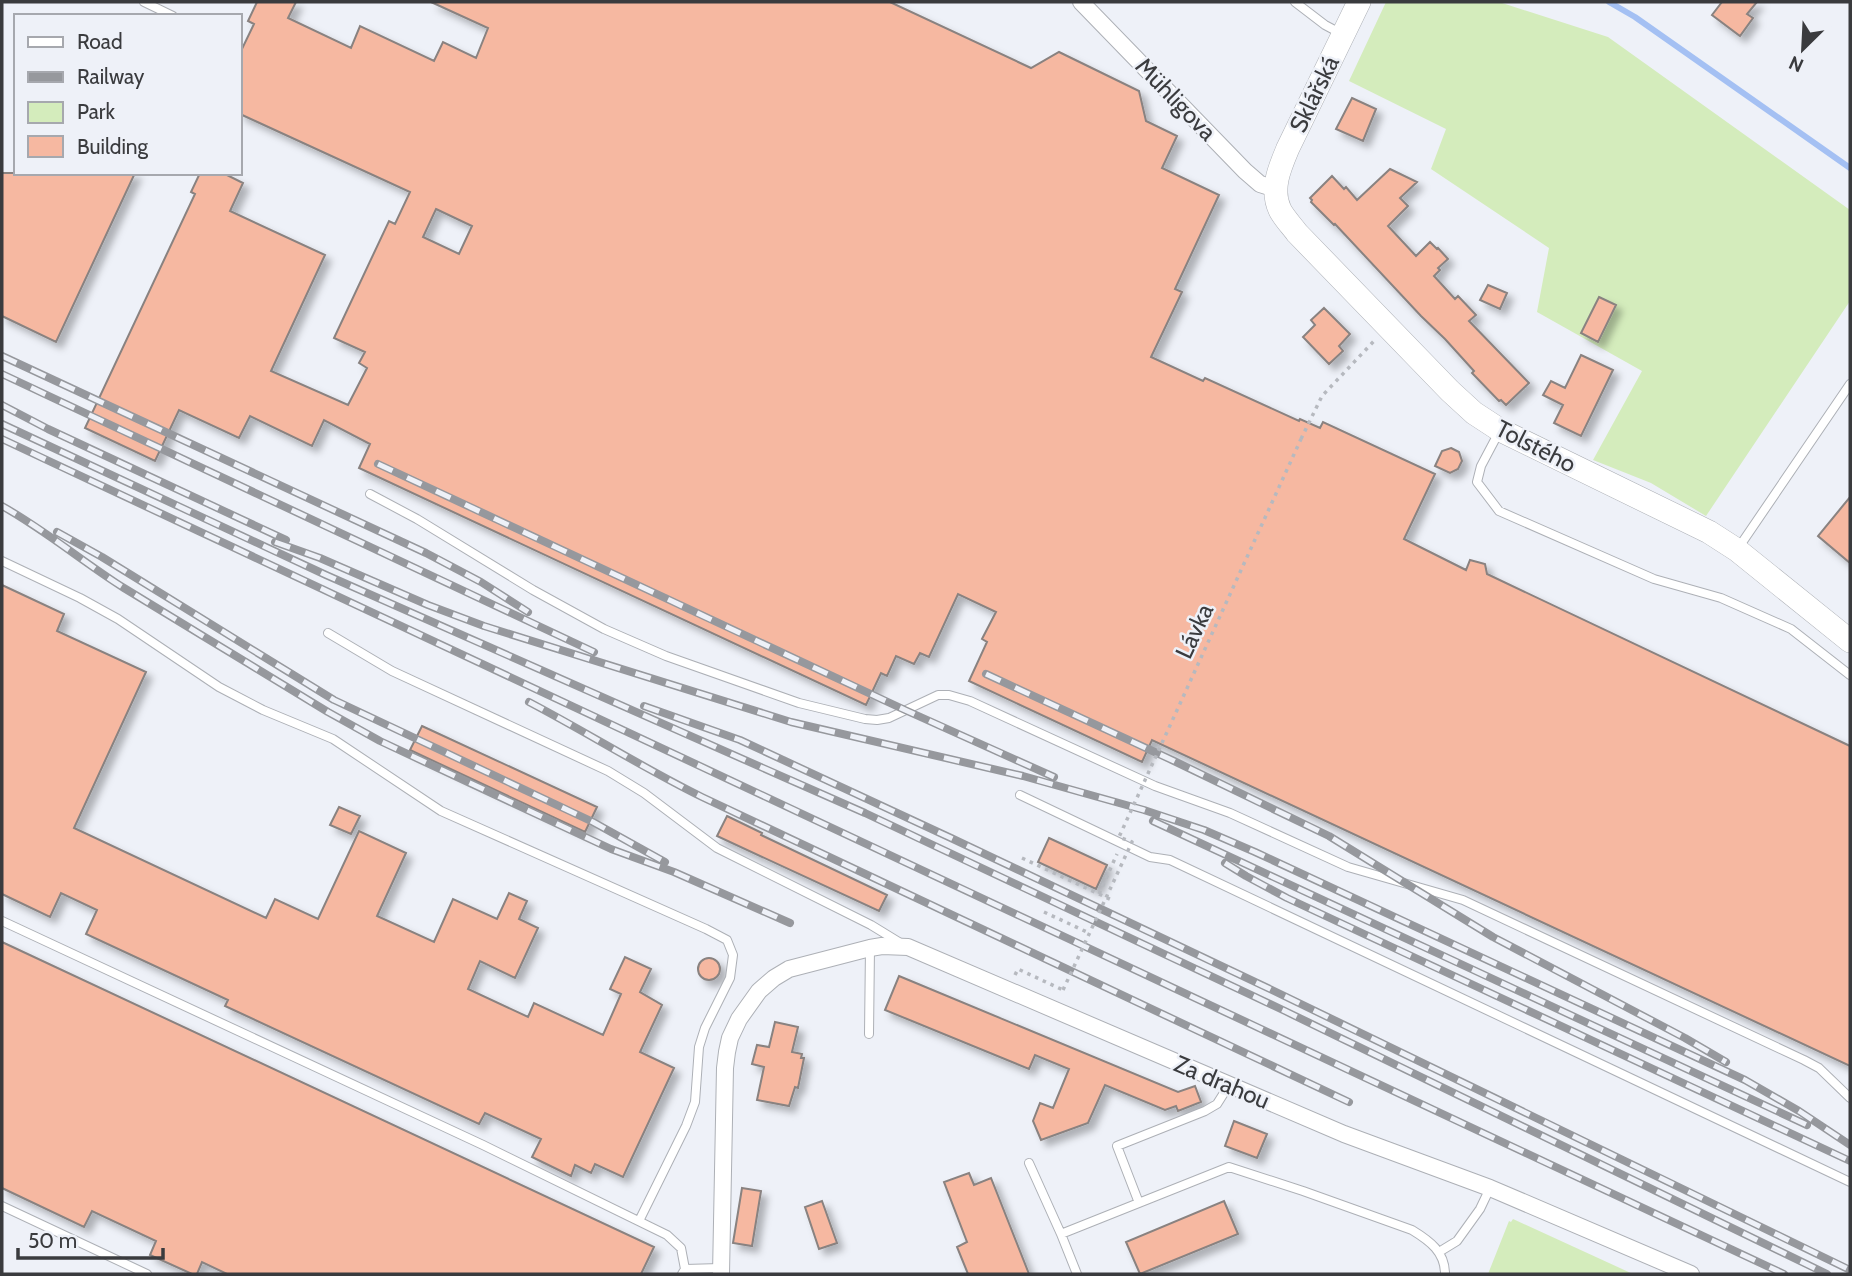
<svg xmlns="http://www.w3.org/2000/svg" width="1852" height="1276" font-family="Cabin,sans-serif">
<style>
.green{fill:#d4ecbc}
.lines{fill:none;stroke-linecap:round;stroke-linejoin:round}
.stream{stroke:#a4c0f3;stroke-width:6}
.building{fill:#f6b8a1;stroke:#898280;stroke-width:2;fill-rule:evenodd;filter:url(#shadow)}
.lane-casing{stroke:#adb0b6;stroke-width:10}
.street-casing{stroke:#adb0b6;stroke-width:18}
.secondary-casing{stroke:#adb0b6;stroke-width:24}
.path{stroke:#b6b9bf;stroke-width:3.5;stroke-dasharray:3.5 5;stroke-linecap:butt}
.lane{stroke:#fff;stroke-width:8}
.street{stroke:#fff;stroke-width:16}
.secondary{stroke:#fff;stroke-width:23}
.rail-casing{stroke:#96989d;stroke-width:8}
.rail{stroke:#eef1f8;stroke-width:5;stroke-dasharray:16;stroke-linecap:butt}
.path-bridge{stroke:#b6b9bf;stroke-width:3.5;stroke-dasharray:3.5 5;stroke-linecap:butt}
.labels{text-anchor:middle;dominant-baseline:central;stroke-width:5;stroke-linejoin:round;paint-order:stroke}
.street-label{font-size:24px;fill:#3a3b3e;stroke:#eef1f8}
</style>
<defs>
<filter id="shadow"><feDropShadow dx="6" dy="6" stdDeviation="3.5" flood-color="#0004"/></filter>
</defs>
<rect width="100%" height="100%" fill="#eef1f8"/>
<path class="green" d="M1386,2H1499L1608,37L1850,210V301L1706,516L1651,483L1593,460L1642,371L1537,312L1549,248L1431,169L1446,129L1349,81Z
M1513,1219L1633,1274H1488L1509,1221L1511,1222Z"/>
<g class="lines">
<path class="stream" d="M1609,2L1635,17L1850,168"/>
</g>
<path class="building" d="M257,2H296L288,18L351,48L360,26L434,61L443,42L476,58L488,28L431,2H890L1031,68L1059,52L1139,91L1146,121L1177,136L1162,168L1219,195L1175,289L1182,292L1151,357L1203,381L1205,378L1299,421L1300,419L1320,428L1323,422L1435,474L1404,539L1466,570L1470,560L1485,564L1487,574L1850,746V1066L1152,740L1142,762L969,681L987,642L982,639L996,612L958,594L929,657L920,653L914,664L896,656L887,676L881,673L866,705L359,468L370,444L324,420L312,446L250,416L239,438L179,410L155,461L85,428L195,194L191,192L200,173H223L243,183L230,211L325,255L271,371L348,405L367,368L359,363L365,352L334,338L389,221L395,224L410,192L240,114V53L254,24L248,21ZM436,209L472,226L459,254L423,237Z
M1722,2H1757L1747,14L1753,18L1740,36L1712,15Z
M1352,98L1376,109L1363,141L1336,129Z
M1390,169L1417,182L1400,198L1408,206L1388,226L1416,256L1430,242L1437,249L1438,248L1448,259L1438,268L1440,270L1434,276L1455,299L1458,296L1476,315L1469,321L1529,383L1506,405L1501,400L1499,401L1472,373L1474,371L1445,339L1421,316L1335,224L1334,225L1311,202L1312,200L1310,198L1332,176L1344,189L1346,187L1357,200Z
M2,173H135L56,342L2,316Z
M1488,285L1507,293L1500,309L1480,300Z
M1599,297L1616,305L1598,342L1581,333Z
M1324,308L1350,334L1339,346L1343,351L1329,364L1303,337L1315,325L1311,320Z
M1581,355L1613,370L1581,436L1554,423L1563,405L1543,395L1551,381L1565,388Z
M1451,448L1459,452L1462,461L1458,469L1450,473L1435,466L1442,451Z
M1850,497V563L1818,536Z
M2,585L64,614L57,631L146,672L74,828L266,918L275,899L318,919L359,831L406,853L377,916L434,942L453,899L497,919L509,893L527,901L519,919L538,928L515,978L480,961L468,989L528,1017L534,1003L603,1035L621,994L610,989L625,957L651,969L640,992L662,1005L640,1052L674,1068L623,1177L595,1164L591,1173L575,1165L571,1176L532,1157L541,1139L485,1113L479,1124L225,1006L228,1000L86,934L97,910L61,893L50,917L2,894Z
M422,726L597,807L585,832L410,750Z
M339,807L360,816L351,834L330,825Z
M727,816L762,833L761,835L887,895L879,911L717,836Z
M1049,838L1107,865L1096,889L1038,862Z
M2,942L654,1247L641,1274H227L202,1262L197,1274H192L150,1255L156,1241L92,1211L84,1227L2,1188Z
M698 969a11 11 0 1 1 22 0a11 11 0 1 1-22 0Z
M899,976L1178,1092L1195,1086L1201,1102L1178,1111L1176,1106L1165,1110L1105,1085L1088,1123L1041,1140L1033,1121L1040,1103L1053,1108L1069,1069L1035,1055L1029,1069L885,1010Z
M775,1022L798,1027L792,1052L802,1054L801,1058H804L798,1088L795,1087L789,1106L757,1100L764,1067L752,1064L757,1045L769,1047Z
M1234,1121L1267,1134L1257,1158L1225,1146Z
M969,1173L974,1185L991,1178L1029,1274H968L957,1247L967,1242L944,1182Z
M742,1188L761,1191L752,1246L733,1243Z
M822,1201L837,1243L819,1249L805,1207Z
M1224,1201L1238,1234L1140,1274L1126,1242Z"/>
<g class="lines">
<g class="lane-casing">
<path id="lane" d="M144,2L173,16
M1295,2L1325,25L1340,33
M1499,432L1481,466L1477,482L1499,511L1654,579L1721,598L1791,629L1850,675
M370,494L417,519L533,590L604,629L666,656L799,703L865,719L877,720L889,718L938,695H949L970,701L1155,786L1230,813L1348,867L1463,900L1804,1060L1819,1068L1850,1098
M1739,547L1850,384
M2,561L80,598L118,619L219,687L263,710L333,739L441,811L706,929L727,940L733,955L730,978L705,1028L699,1047L695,1102L686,1126L639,1221
M328,633L392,671L608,771L644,793L717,848L871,925L902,944
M1020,795L1150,857L1170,860L1850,1182
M2,921L483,1145L667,1235L681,1248L685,1269L682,1274
M869,1034L870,948
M1029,1163L1061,1234L1077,1274
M1139,1203L1117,1146L1205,1111L1217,1104L1229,1085
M2,1206L147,1274
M1061,1234L1229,1167L1303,1191L1412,1230C1430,1241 1445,1252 1445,1274
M1439,1252L1457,1241L1480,1209L1490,1188
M685,1269L720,1268"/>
</g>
<g class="street-casing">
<path id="street" d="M1081,2L1245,171L1260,184L1276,189
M721,1274L725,1068L727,1052L730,1038L739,1019L759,991L774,978L789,969L870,948L882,946L908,947L1344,1134L1490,1188L1691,1274"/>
</g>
<g class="secondary-casing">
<path id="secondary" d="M1359,2L1288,148C1280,167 1270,189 1280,210C1284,218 1292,226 1297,233L1450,391L1474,413L1500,430L1709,532L1737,550L1850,641"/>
</g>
<path class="path" d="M1301,439L1322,396L1374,341
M1022,858L1114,901
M1099,894L1117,854
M1044,912L1089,933
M1015,975L1018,969L1063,990"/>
<use href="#lane" class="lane"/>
<use href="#street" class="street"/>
<use href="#secondary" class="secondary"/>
<g class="rail-casing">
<path id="rail" d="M2,356L426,553L481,582L528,612
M2,374L594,652
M2,405L48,429L286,540
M2,424L326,575L865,813L1285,1011L1827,1274
M2,439L1784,1274
M378,464L905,710L1054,777
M2,506C45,530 83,562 124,588L328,712L380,741L611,849L674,872L790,923
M57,532L102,557L334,700L593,822L665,862
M275,542L320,558L428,605L484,626L791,722L1023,776L1144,810L1204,830L1255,852L1745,1080L1799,1111L1850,1145
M986,674L1174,761L1329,836L1493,937L1685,1038L1726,1062
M529,702C588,733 643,768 702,797L1349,1102
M644,706L740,740L951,838L1272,990L1850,1270
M1153,821L1807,1125
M1225,863L1246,876L1287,898L1850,1161"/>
</g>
<use href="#rail" class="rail"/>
<path class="path-bridge" d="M1063,990L1132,842L1119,837L1301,439"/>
</g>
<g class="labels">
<g class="street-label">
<text transform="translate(1314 94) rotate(-64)">Sklářská</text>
<text transform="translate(1176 99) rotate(46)">Mühligova</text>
<text transform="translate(1536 446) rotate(27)">Tolstého</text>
<text transform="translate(1194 631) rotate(-65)">Lávka</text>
<text transform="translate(1222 1082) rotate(23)">Za drahou</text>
</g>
</g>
<rect width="1852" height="1276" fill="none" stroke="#3a3b3e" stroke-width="7"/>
<rect x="14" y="14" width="228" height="161" fill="#eef1f8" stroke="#a6a8ae" stroke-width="2"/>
<rect x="28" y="37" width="35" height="10" fill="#ffffff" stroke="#a6a8ae" stroke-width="2"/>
<text x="77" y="49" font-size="21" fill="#3a3b3e">Road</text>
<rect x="28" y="72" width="35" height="10" fill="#96989d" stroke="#a6a8ae" stroke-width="2"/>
<text x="77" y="84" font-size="21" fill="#3a3b3e">Railway</text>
<rect x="28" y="102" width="35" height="21" fill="#d4ecbc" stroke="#a6a8ae" stroke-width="2"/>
<text x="77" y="119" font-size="21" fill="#3a3b3e">Park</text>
<rect x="28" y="136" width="35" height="21" fill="#f6b8a1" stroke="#a6a8ae" stroke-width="2"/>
<text x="77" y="154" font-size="21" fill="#3a3b3e">Building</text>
<g transform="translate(1803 49) rotate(204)" stroke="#eef1f8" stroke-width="5" paint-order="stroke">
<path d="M0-5L12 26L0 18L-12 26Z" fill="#3a3b3e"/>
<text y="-10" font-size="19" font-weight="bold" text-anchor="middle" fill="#3a3b3e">N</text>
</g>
<path d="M18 1248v10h145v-10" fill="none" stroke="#3a3b3e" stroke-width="3.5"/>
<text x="28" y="1248" font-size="21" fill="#3a3b3e" stroke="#eef1f8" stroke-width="5" paint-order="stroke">50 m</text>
</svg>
